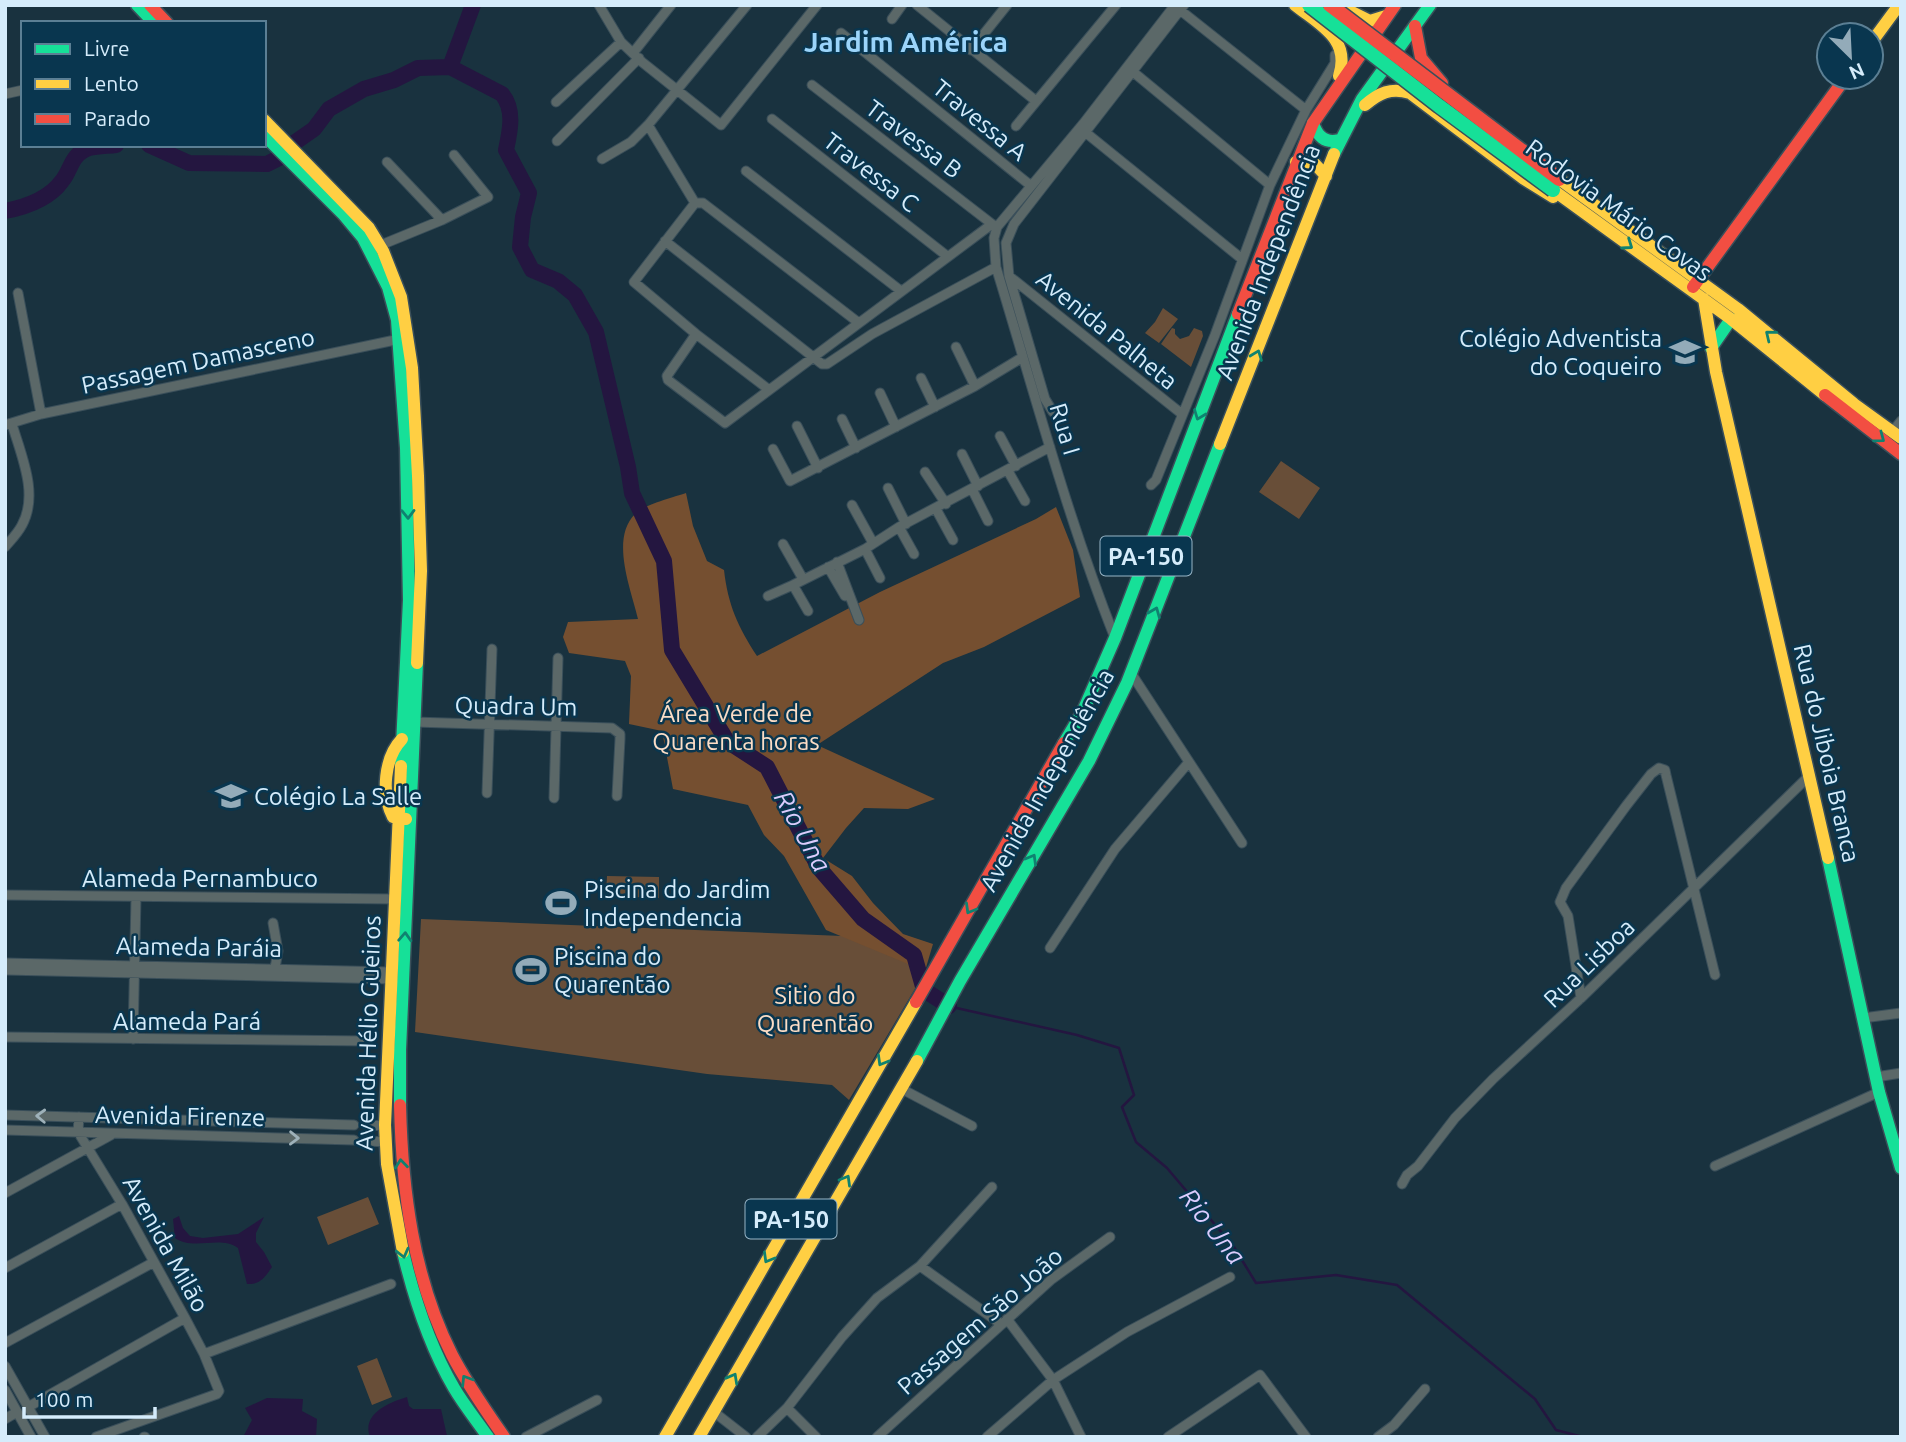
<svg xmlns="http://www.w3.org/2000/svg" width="1906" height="1442" font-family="Ubuntu,sans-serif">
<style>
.green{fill:#684e38}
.forest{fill:#754f30}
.water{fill:#241640}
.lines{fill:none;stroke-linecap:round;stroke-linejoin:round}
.stream{stroke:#241640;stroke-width:2.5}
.river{stroke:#241640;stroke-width:16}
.street-casing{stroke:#3a4f5a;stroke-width:11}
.fast-casing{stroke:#3a4f5a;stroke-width:15}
.slow-casing{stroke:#3a4f5a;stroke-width:15}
.jam-casing{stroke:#3a4f5a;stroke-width:15}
.street{stroke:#5b6868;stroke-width:9}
.fast{stroke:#16e098;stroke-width:12}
.slow{stroke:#ffcf43;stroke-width:12}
.jam{stroke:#f24e42;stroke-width:12}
.fast-bridge-casing{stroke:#3a4f5a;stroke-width:17;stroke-linecap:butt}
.jam-bridge-casing{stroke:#3a4f5a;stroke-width:17;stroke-linecap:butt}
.fast-bridge{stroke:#16e098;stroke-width:14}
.jam-bridge{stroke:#f24e42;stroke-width:14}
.oneway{stroke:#0f8270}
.oneway2{stroke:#9eb1b9}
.labels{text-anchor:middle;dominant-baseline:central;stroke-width:5;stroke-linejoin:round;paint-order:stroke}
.shield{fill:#09364f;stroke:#98b5c7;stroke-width:2}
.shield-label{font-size:23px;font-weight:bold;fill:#d5ecfb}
.street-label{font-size:24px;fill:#d5ecfb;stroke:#09364f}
.poi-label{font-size:24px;fill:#d5ecfb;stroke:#09364f;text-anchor:start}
.park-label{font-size:24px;fill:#fbddc6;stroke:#09364f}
.water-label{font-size:26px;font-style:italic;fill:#dbccfd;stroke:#09364f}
.quarter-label{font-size:28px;font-weight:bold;fill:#9bd4fa;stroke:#09364f}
</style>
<rect width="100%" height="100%" fill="#19323f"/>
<path class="green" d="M1163,308L1178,319L1159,343L1145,333L1155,322Z
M1172,328L1175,329V334L1180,339L1189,336L1194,328L1202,331L1203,336L1191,367L1161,344Z
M1281,461L1320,488L1299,519L1259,492Z
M607,876L659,877V898L606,896Z
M421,919L867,937L908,956L916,987L849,1100L832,1085L707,1074L415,1032Z
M368,1197L379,1224L328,1245L317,1217Z
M377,1358L392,1397L372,1405L357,1366Z"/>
<path class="forest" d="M686,493L693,526L707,561L724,570C728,605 738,627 757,656L880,592L1036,519L1056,507L1073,550L1080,597L984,647L943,663L817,745L935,799L908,809L864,808L846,828L823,858L852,876L873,903L903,934L933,944L925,971L826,930L784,856L764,835L748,805L673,789L662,731L629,724L631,676L625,661L569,653L563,637L568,622L638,619C631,589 610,539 635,514C643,505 674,497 686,493Z"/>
<path class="water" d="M179,1216L183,1228L190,1236L203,1238L238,1234L264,1217L256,1233V1242L264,1252L272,1267C265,1277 260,1285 247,1284L238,1248C220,1235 194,1251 175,1238L173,1219Z
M407,1397L409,1406L413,1409H441L447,1436L370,1437C361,1414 390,1402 407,1397Z
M267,1398L303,1399L302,1411L317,1419L316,1437H243L252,1420L245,1408Z"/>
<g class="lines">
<path class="stream" d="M952,1007L1077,1035L1119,1048L1134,1095L1122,1107L1136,1142L1167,1168L1234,1247L1256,1283L1336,1275L1397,1285L1535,1399L1556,1430L1583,1437"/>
<path class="river" d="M473,5L450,67L502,94C515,110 510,131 506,150L529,193L523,217L520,247L532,270L558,281L575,295L596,332L628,467L632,493L664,561L672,650L727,741L767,767L819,868L863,919L914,955L924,990L949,1006
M149,145L189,163L267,164L281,157L294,143L314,129L329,109L364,89L394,80L418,68L450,67
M5,211C26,207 49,199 62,181C72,169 70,155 89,148C97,146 108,146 116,145"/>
<g class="street-casing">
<path id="street" d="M599,5L621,42L642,62L721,125L817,5
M917,5L1036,101
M1180,10L1306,110
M892,19L902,5
M841,33L1030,185
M971,50L1007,5
M633,53L671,5
M1132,71L1270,185
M812,85L992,224
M5,94L23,90
M556,102L621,42
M772,119L947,256
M648,125L695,203
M1016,126L1116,5
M1085,132L1242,259
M557,141L639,58
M602,159L631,142L648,125L747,5
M387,162L442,220
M746,171L901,291
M665,241L822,364H827L872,334L996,267
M381,245L442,220L488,197L454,155
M1009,276L1182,414
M18,293L41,414
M696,334L667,376L668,380L725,423L992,224L997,227
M956,347L975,386
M921,378L935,407
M768,389L696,334L634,282L695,203H703L859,323
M880,393L896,427
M1053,412L1045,399L1009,276L1006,243L1014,224L1184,5
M842,419L856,448
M5,425L41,414L400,339
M797,426L818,468
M1892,432L1901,421
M1000,436L1016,466
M773,449L790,481L975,386L1023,357
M962,454L978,486
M1008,471L1025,501
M925,472L946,504
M1151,485L1156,480L1215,335L1270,185L1306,110L1335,63V55
M888,488L906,524
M972,489L988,521
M852,505L873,543
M936,509L953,540
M899,527L914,554
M783,544L803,579
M5,547C11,540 18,533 22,525C39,494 21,455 12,424
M865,549L880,578
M837,562L859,620
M828,567L845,596
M793,585L808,611
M768,596L793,585L865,549L899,527L1050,447
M1115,638C1067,517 1034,391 996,267L994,238L997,227L1083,124L1175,5
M1131,673L1242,843
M414,722L612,728L620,734V739L617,796
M487,793L492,649
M554,798L558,658
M5,895L395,899
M273,923L278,951L275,968
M1050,948L1115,849L1189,762
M5,963L391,972
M5,970L391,979
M1581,998L1568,916L1560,902L1566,888L1626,806L1651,774L1659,768L1665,770L1666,775L1715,975
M1863,1018L1901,1013
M5,1037L368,1041
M133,1039L136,897
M1876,1077L1901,1073
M900,1088L972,1126
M5,1115L354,1125
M79,1117L78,1132L122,1204L185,1318L204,1354L219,1391L217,1394L96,1437
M368,1126L385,1125
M5,1130L354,1140
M368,1141L386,1142
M1715,1166L1879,1092
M1402,1184L1407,1175L1418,1166L1455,1118L1493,1079L1581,998L1810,775
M5,1193L111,1135
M920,1266L1001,1324
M5,1268L122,1204
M1007,1319L1053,1380L1081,1437
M5,1343L154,1262
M204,1354L391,1284
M5,1366L45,1437
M5,1390L31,1437
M28,1407L185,1318
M787,1408L816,1437
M714,1412L746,1437
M5,1419L17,1412
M144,1437H145
M526,1437L597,1400
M757,1437L787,1408L842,1337L877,1298L920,1266L992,1187
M877,1437L1052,1279L1110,1237
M987,1437L1053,1380L1127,1332L1230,1277
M1168,1437L1260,1375L1306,1437
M1378,1437L1394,1425L1425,1389"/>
</g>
<g class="fast-casing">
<path id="fast" d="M137,5L154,23
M1313,123C1317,136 1325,144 1339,140
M264,135L343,214L363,238L388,287L397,320L406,448L409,600L401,766
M1334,154L1362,99L1430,5
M1711,348L1731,319
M1064,743L1083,711L1115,638L1238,314
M1828,858L1879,1092L1901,1168
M917,1061L960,981L1089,761L1127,683L1220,444
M400,1105V1050L417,663
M403,1252C414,1298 430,1347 454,1388C464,1405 477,1421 488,1437"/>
</g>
<g class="slow-casing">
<path id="slow" d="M1295,5C1320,25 1351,39 1339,76
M1346,9L1370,21L1386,16
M1871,43L1899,5
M1365,105C1379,93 1391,87 1410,93L1524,179L1553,197
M264,120L369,228L383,251L401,297L412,368L418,476L421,571L417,663
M1296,162L1314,163L1326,176
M1559,179L1738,309L1854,404L1901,438
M1553,190L1731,319L1825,395
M1704,299L1716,372L1828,858
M1220,444L1334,154
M402,739C384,758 381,794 393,817L406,819
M401,766L385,1125L387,1164L403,1252
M665,1437L916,1002
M699,1437L917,1061"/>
</g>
<g class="jam-casing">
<path id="jam" d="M150,5L167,23
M1415,26L1421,58L1442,83
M1693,287L1846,77
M1238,314L1313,123L1395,5
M1825,395L1901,454
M916,1002L1064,743
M400,1105C402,1190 413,1278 452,1355C467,1384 486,1411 504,1437"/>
</g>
<use href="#street" class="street"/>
<use href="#fast" class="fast"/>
<use href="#slow" class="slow"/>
<use href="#jam" class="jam"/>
<g class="fast-bridge-casing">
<path id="fast-bridge" d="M1309,5L1439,106L1553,190"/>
</g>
<g class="jam-bridge-casing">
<path id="jam-bridge" d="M1330,5L1559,179"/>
</g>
<use href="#fast-bridge" class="fast-bridge"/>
<use href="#jam-bridge" class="jam-bridge"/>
</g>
<defs><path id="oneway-chevron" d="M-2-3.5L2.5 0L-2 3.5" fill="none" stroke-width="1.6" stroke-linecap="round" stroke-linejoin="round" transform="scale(1.75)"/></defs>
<g class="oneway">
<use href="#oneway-chevron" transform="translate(1628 245) rotate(35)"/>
<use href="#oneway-chevron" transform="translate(1770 335) rotate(-141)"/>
<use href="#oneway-chevron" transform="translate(1257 355) rotate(-69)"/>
<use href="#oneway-chevron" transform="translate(1199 415) rotate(111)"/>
<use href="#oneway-chevron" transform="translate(1880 438) rotate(37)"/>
<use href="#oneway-chevron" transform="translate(408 514) rotate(89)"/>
<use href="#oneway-chevron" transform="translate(1155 612) rotate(-68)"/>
<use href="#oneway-chevron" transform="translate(1032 859) rotate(-60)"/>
<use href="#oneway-chevron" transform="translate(970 909) rotate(120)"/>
<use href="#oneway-chevron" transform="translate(405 937) rotate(-87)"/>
<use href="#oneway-chevron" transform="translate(882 1061) rotate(120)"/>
<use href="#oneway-chevron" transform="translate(401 1164) rotate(-96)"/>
<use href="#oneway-chevron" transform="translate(846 1180) rotate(-60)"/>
<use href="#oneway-chevron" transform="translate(403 1253) rotate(76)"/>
<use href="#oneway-chevron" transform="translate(768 1258) rotate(120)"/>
<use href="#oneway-chevron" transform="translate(733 1378) rotate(-61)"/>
<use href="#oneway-chevron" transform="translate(466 1380) rotate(-122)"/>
</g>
<g class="oneway2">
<use href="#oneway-chevron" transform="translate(41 1116) rotate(-178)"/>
<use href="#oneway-chevron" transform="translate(294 1138) rotate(1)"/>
</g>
<defs>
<g id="school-bare" transform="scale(2.415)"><path d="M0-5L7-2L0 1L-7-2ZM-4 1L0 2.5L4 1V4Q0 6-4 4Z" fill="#93abb9" stroke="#09364f" stroke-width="2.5" paint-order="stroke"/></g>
<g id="stadium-bare" transform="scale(2.415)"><path d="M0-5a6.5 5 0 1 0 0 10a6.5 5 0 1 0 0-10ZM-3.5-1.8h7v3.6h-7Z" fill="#93abb9" stroke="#09364f" stroke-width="2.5" paint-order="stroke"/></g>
</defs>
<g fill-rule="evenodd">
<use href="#school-bare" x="1685" y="352"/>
<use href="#school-bare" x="231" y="796"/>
<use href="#stadium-bare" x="561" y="903"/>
<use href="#stadium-bare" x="531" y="970"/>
</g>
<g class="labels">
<g class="shield">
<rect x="1100.5" y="536.5" width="91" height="39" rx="5"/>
<rect x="745.5" y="1199.5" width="91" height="39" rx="5"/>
</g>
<g class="shield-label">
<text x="1146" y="556">PA-150</text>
<text x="791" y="1219">PA-150</text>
</g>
<g class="street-label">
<text transform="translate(980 120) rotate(39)">Travessa A</text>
<text transform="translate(914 139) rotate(37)">Travessa B</text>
<text transform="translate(871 172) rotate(38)">Travessa C</text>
<text transform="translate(1619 210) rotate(36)">Rodovia Mário Covas</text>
<text transform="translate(1268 262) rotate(-69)">Avenida Independência</text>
<text transform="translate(1107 330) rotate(39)">Avenida Palheta</text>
<text transform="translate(198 361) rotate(-12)">Passagem Damasceno</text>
<text transform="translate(1065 429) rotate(73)">Rua I</text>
<text transform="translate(516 706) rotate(1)">Quadra Um</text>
<text transform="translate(1827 753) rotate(77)">Rua do Jiboia Branca</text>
<text transform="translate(1047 780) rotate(-61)">Avenida Independência</text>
<text x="200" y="878">Alameda Pernambuco</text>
<text transform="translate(199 947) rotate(1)">Alameda Paráia</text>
<text transform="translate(1589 963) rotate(-44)">Rua Lisboa</text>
<text x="187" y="1021">Alameda Pará</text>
<text transform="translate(368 1033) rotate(-88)">Avenida Hélio Gueiros</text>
<text transform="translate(180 1116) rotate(1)">Avenida Firenze</text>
<text transform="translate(166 1244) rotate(61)">Avenida Milão</text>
<text transform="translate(980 1321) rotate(-41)">Passagem São João</text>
</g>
<g class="poi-label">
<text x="1662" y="338" text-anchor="end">Colégio Adventista<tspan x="1662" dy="28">do Coqueiro</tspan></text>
<text x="254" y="796">Colégio La Salle</text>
<text x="584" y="889">Piscina do Jardim<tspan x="584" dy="28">Independencia</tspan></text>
<text x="554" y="956">Piscina do<tspan x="554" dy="28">Quarentão</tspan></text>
</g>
<g class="park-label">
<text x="736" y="713">Área Verde de<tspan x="736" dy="28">Quarenta horas</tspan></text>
<text x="815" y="995">Sitio do<tspan x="815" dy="28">Quarentão</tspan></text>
</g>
<g class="water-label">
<text transform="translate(803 831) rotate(61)">Rio Una</text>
<text transform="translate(1213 1226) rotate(52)">Rio Una</text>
</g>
<g class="quarter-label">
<text x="906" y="41">Jardim América</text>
</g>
</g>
<rect width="1906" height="1442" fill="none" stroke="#d5ecfb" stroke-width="14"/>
<rect x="21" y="21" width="245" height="126" fill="#09364f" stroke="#5b7f94" stroke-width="2"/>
<rect x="35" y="44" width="35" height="10" fill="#16e098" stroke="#5b7f94" stroke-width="2"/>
<text x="84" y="56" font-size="21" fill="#d5ecfb">Livre</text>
<rect x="35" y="79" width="35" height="10" fill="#ffcf43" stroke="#5b7f94" stroke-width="2"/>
<text x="84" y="91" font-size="21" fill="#d5ecfb">Lento</text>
<rect x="35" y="114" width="35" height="10" fill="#f24e42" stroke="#5b7f94" stroke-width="2"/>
<text x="84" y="126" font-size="21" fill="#d5ecfb">Parado</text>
<g transform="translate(1850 56) rotate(156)"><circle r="33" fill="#09364f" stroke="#5b7f94" stroke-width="2"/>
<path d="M0-5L12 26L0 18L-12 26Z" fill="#93abb9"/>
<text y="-10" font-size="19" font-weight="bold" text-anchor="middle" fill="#d5ecfb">N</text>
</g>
<path d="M24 1407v10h131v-10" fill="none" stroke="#d5ecfb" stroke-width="3.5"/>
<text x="35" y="1407" font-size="21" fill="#d5ecfb" stroke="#09364f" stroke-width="5" paint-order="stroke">100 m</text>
</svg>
